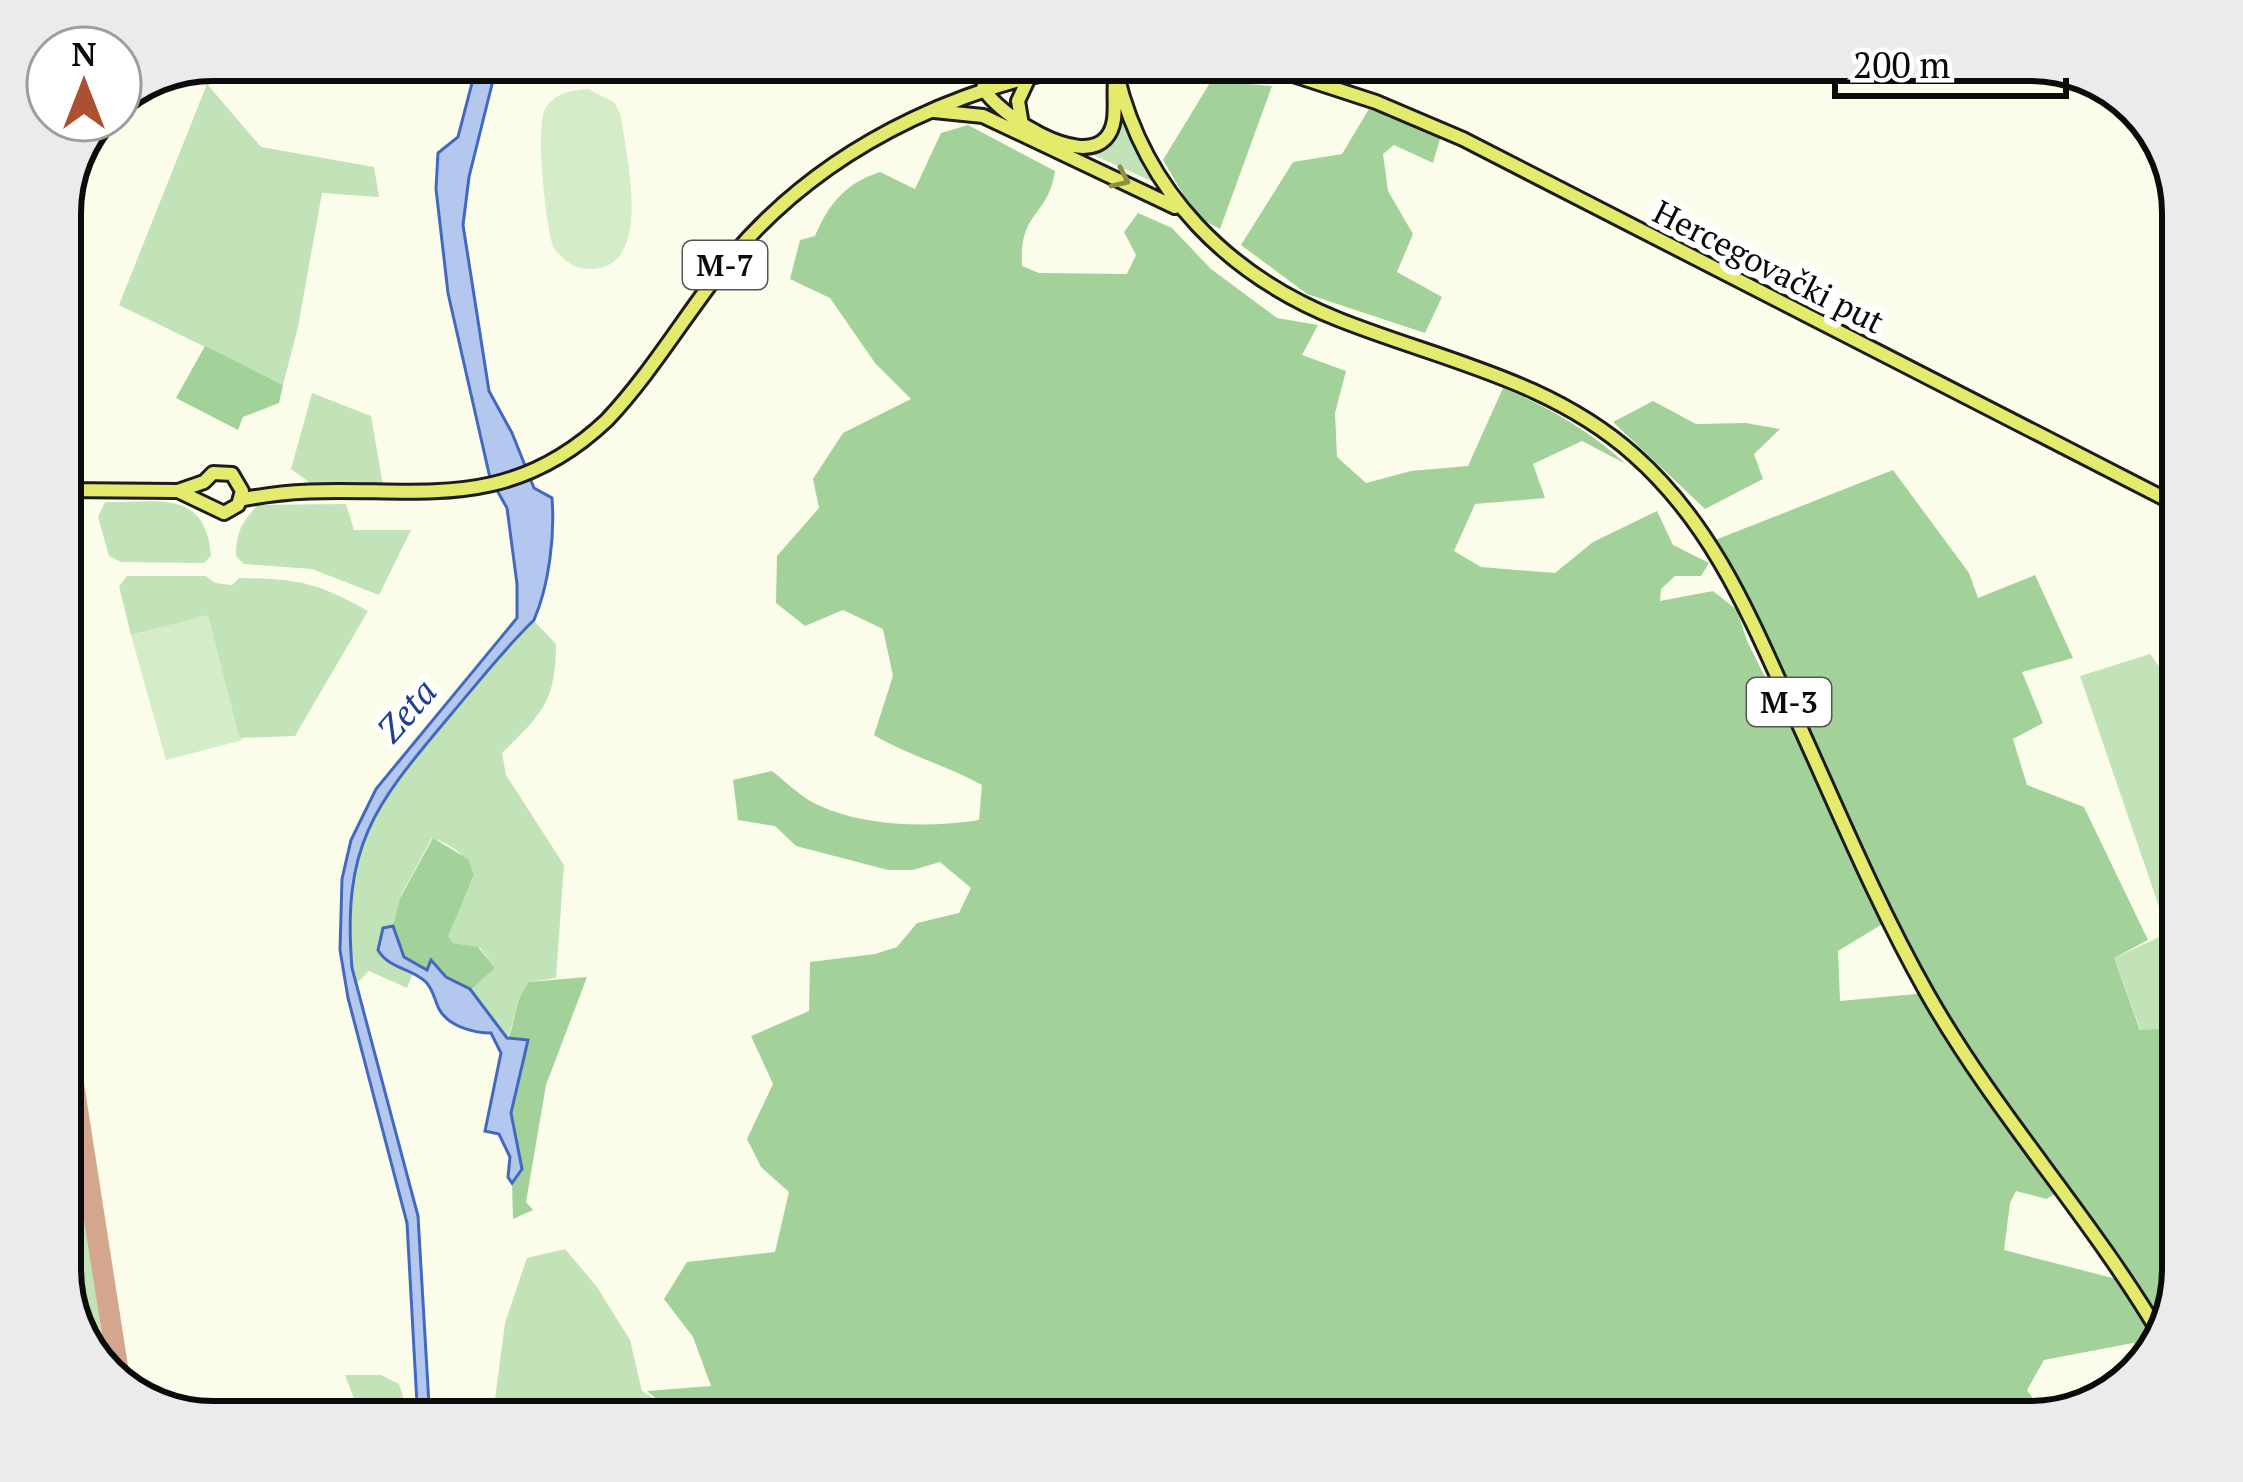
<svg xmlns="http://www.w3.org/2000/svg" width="2243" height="1482" font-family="'PT Serif',serif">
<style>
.green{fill:#c2e3b8}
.forest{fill:#a2d299;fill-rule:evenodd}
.pitch{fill:#d5ecc9}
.water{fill:#b4c8ef;stroke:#4269bf;stroke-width:3}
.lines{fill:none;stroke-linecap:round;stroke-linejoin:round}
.taxiway{stroke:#d4a68e;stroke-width:21}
.major-casing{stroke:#1c1c1c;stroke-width:18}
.major{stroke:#e4eb6c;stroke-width:12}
.major-bridge-casing{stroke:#1c1c1c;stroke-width:18;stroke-linecap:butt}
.major-bridge{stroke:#e4eb6c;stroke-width:12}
.oneway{stroke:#8d9145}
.labels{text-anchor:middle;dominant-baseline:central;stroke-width:12;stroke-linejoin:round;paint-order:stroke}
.shield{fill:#fff;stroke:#545454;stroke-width:3}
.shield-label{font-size:30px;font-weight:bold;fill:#0b0b0b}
.street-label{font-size:33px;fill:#0b0b0b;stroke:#fff}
.water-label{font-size:36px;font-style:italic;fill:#213f8f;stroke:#fff}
.rim{fill:none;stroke:#0b0b0b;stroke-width:6}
</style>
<rect width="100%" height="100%" fill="#fbfdea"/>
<path class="green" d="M207,84L261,147L374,167L379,197L322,193L298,327L283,385L119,305Z
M1117,97L1160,185L996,111L985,99L1006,114L1073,143L1104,142Z
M312,393L371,416L383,485L317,488L291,469Z
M105,502C157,503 206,488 211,556L204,563L121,562L109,556L98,517Z
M346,504L354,530H411L379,595L312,569L244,564L236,556C236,532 242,522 258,505Z
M127,576H206L215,583L232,585L239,578C298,579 316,582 368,611L295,736L239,738L208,616L131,635L119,586Z
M534,621L556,644C556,701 542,714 502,753L506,775L564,865L556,978L529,982C512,1002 519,1015 507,1038L471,990L495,968L480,948L453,943L447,935L474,876C466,854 454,846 432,838L401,895L393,926L383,928V958L413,973L407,988L369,971L357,983C325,861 382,797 455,711C480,680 505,648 534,621Z
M2150,654L2173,686L2162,706L2171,741L2183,754V938L2172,945L2183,979V1029L2141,1031L2114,958L2168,933L2080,676Z
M60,1041L107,1373L80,1345L60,1278Z
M565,1249L597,1287L630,1340L642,1391L660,1402L639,1422H492L505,1323L527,1258Z
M345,1375H381L399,1384L403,1396V1422H357L358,1410Z"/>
<path class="forest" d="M1211,81L1272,86L1220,229L1196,216L1163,160Z
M1369,109L1441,135L1433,163L1394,145L1383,154L1388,191L1413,234L1397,272L1442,297L1425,333L1307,294L1241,245L1293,162L1342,154Z
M968,125L1055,171C1048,218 1019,210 1022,266L1039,273L1127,274L1136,255L1124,232L1138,213L1172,228L1211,269L1277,318L1318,325L1302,355L1346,371L1335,413L1337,457L1366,483L1411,471L1468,466L1503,388C1550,408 1588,430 1626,464L1582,441L1533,464L1545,498L1475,504L1454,551L1481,567L1555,573L1593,542L1657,511L1673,545L1709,563L1701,576H1675L1661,589L1660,601L1713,591L1737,610L1747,641L1766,679L1783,692L1710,542L1893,470L1969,573L1978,598L2035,575L2073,658L2022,672L2043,723L2013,739L2027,785L2084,807L2148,940L2114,958L2140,1030L2183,1028V1186L2174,1192C2201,1231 2172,1305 2160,1347L2133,1343L2044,1360L2027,1390L2046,1418L2031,1422H637L660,1402L647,1391L711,1386L693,1337L664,1299L687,1262L775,1252L789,1192L761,1167L747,1139L773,1084L751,1036L809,1011L810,962L875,954L897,947L917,923L959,913L971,888L940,862L913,870H888L796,846L775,826L738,820L733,780L772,771C786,782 802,798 818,805C865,827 930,828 979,820L982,785C946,765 909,756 874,735L893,676L883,629L843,610L805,626L776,603L777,556L819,508L813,479L843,433L911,399L875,363L830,298L790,279L800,240L815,236C829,203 846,183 880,172L915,189L941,133ZM1889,920L1927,993L1840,1001L1838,951ZM2016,1191L2046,1199L2061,1191L2124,1281L2004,1250L2010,1203Z
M205,346L283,385L279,403L243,417L238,430L176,398Z
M1653,401L1696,424L1746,423L1780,429L1754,454L1763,479L1705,509L1613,422Z
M433,838L468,859L474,875L448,936L453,943L478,947L495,968L472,989L446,977L432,961L427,970L404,957L393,926L400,898Z
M587,977L546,1085L526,1202L533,1210L513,1219L512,1183L522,1168L511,1113L526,1052L508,1038C518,1017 513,1001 529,982Z"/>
<path class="pitch" d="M588,89L614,102L621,115C625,154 655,265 593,269C575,270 563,261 553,247C546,225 534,125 546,107C556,93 572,90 588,89Z
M208,615L239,737L243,740L166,760L131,635Z"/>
<path class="water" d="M478,60H498L469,177L463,225L489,391L512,433L534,488L552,498C555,536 549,585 534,620C503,650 476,685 448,718C373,807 342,846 352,968L418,1216L430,1422H418L407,1223L348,998L340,950L342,879L351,840L376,789L517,618V584L507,508L490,478L448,293L436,189L438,153L458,137Z
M393,926L404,957L427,970L431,960L446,977L470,989L507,1038L528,1040L511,1113L522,1169L512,1183L508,1177L510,1157L499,1134L485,1131L501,1053L491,1033C473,1033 448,1026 439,1009C434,999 434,991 426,982C410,967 389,969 378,950L383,928Z"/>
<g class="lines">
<path class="taxiway" d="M60,997L121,1389"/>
<g class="major-casing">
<path id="major" d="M1214,60L1271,69
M1264,60L1284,72L1376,102L1463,139L2183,508
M1117,75C1145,193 1229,276 1340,320C1441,360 1550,380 1634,455C1712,524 1749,614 1791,707C1835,803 1875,901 1927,993C1996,1115 2092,1218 2162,1338
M983,88C999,115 1079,168 1106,138C1119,124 1113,100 1115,82
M934,111L983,116L1175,207
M1022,125L1018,101L1030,75
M60,490L178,491L204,482L213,473L232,474L242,491L238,505L224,513L178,491
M240,500C378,470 487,534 607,420C653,371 687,312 729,260C829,139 983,72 1136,60"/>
</g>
<use href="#major" class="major"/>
<g class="major-bridge-casing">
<path id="major-bridge" d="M1114,60L1117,75"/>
</g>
<use href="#major-bridge" class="major-bridge"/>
</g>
<defs><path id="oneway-chevron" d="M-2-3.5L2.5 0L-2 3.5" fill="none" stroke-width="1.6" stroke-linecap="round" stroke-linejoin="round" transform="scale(3)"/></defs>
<use class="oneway" href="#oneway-chevron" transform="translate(1121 179) rotate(25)"/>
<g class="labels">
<g class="shield">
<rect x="683" y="241" width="84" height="48" rx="9"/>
<rect x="1747" y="678" width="84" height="48" rx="9"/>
</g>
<g class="shield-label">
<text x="725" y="265">M-7</text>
<text x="1789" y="702">M-3</text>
</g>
<g class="street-label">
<text transform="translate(1769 266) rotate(27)">Hercegovački put</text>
</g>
<g class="water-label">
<text transform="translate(406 710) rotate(-49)">Zeta</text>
</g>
</g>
<path d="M0 0H2243V1482H0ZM213 81H2030A132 132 0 0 1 2162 213V1269A132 132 0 0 1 2030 1401H213A132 132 0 0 1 81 1269V213A132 132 0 0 1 213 81Z" fill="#ebebeb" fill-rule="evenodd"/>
<path class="rim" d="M213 81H2030A132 132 0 0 1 2162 213V1269A132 132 0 0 1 2030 1401H213A132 132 0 0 1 81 1269V213A132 132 0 0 1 213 81Z"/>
<g transform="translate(84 84)"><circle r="57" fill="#ffffff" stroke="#9d9d9d" stroke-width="3"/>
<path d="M0-9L21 45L0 30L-21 45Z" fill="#ac5031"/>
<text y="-18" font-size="33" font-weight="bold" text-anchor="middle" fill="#0b0b0b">N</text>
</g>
<path d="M1835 78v18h231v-18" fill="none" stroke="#0b0b0b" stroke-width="6"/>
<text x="1853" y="78" font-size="36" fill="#0b0b0b" stroke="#ffffff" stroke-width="9" paint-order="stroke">200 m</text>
</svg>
